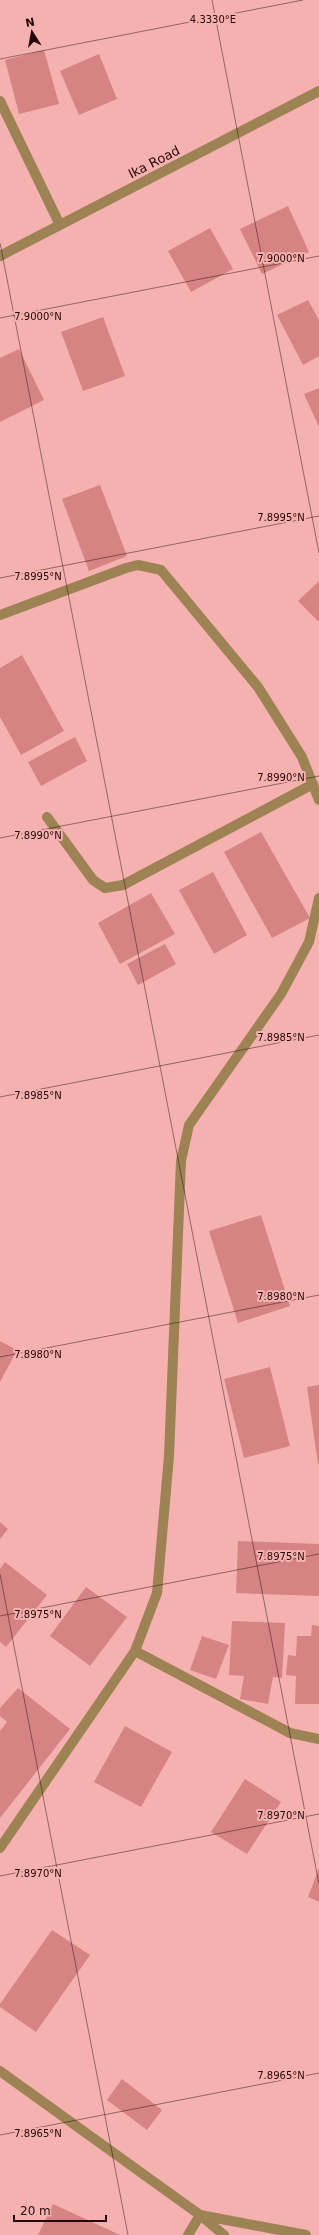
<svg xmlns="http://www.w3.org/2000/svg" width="319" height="2235" font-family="'DejaVu Sans',sans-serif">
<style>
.building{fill:#d58483}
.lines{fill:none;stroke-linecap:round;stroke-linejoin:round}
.minor{stroke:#9d8254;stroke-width:10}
.ticks{fill:none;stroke:#240708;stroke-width:1;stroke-opacity:0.45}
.labels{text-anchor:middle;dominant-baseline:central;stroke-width:4;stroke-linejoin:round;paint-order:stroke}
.street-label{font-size:13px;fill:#240708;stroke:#f5b1af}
.ticks-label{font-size:10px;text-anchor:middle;fill:#240708;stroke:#f5b1af;stroke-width:4;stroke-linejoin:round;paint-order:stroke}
</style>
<rect width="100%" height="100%" fill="#f5b1af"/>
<path class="building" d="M44,50L59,104L19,114L5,60Z
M99,54L117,99L79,115L60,71Z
M288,206L309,252L262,274L240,229Z
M210,228L233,269L191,292L168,251Z
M308,300L319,320V356L303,365L277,315Z
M103,317L125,376L83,391L61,332Z
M19,349L44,400L0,422V358Z
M319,388V427L304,394Z
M100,485L127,556L89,571L62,499Z
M319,581V622L298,601Z
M22,655L64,731L21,755L0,717V668Z
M75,737L87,761L41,786L28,762Z
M261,832L310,918L272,938L224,852Z
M213,872L247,935L214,954L179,890Z
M151,893L175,934L120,964L98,923Z
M165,944L176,964L138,985L127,964Z
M261,1215L290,1306L238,1323L209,1231Z
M0,1341L17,1350L0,1382Z
M270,1367L290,1446L244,1458L224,1379Z
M319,1385V1464H318L307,1387Z
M0,1522L8,1529L0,1539Z
M238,1541L319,1544V1596L236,1593Z
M5,1562L47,1595L6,1647L0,1642V1569Z
M86,1587L127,1617L90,1666L50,1636Z
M232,1621L285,1623L282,1678L273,1677L268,1704L240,1699L244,1676L229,1675Z
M312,1625L319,1626V1704H295L296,1676L286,1675L288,1655L296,1656L297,1636H311Z
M202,1636L229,1645L216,1679L190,1670Z
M18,1688L70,1729L0,1818V1731L7,1722L0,1716V1708Z
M125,1726L172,1752L141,1807L94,1782Z
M245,1779L281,1802L247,1854L211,1832Z
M319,1868V1902L308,1897Z
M52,1930L90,1955L36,2032L0,2007V2004Z
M122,2079L162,2110L147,2130L107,2100Z
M53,2204L120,2235H38Z"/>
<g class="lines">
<path class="minor" d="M0,101L60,225
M0,256L319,91
M0,615L126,568L138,565L161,570L258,687L302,757L319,800
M47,817L93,880L105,888L123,885L313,784
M135,1651L290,1733L319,1739
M0,1848L135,1651L157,1593L169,1456L181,1161L189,1125L281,994L309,942L319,898
M0,2071L200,2215L306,2235
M188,2235L200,2215L224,2235"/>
</g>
<path class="ticks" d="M212,0L319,553M0,59L303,0M0,243L319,1884M0,318L319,256M0,578L319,516M0,838L319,776M0,1097L319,1035M0,1357L319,1295M0,1574L128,2235M0,1616L319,1554M0,1876L319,1814M0,2135L319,2073"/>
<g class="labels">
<g class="street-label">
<text transform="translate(154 162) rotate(-27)">Ika Road</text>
</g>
</g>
<g class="ticks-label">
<text x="213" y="23">4.3330°E</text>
<text x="281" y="262">7.9000°N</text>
<text x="38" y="320">7.9000°N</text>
<text x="281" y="521">7.8995°N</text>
<text x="38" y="580">7.8995°N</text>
<text x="281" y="781">7.8990°N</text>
<text x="38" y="839">7.8990°N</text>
<text x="281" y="1041">7.8985°N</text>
<text x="38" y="1099">7.8985°N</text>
<text x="281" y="1300">7.8980°N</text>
<text x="38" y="1358">7.8980°N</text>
<text x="281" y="1560">7.8975°N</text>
<text x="38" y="1618">7.8975°N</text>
<text x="281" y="1819">7.8970°N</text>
<text x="38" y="1877">7.8970°N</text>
<text x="281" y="2079">7.8965°N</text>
<text x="38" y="2137">7.8965°N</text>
</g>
<g transform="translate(32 32) rotate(349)" stroke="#f5b1af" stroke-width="3" paint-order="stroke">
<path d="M0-3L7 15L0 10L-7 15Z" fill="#240708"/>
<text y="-6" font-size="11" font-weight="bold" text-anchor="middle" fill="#240708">N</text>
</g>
<path d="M14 2215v6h92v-6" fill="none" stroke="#240708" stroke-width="2"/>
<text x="20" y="2215" font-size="12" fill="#240708" stroke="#f5b1af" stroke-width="3" paint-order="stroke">20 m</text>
</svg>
